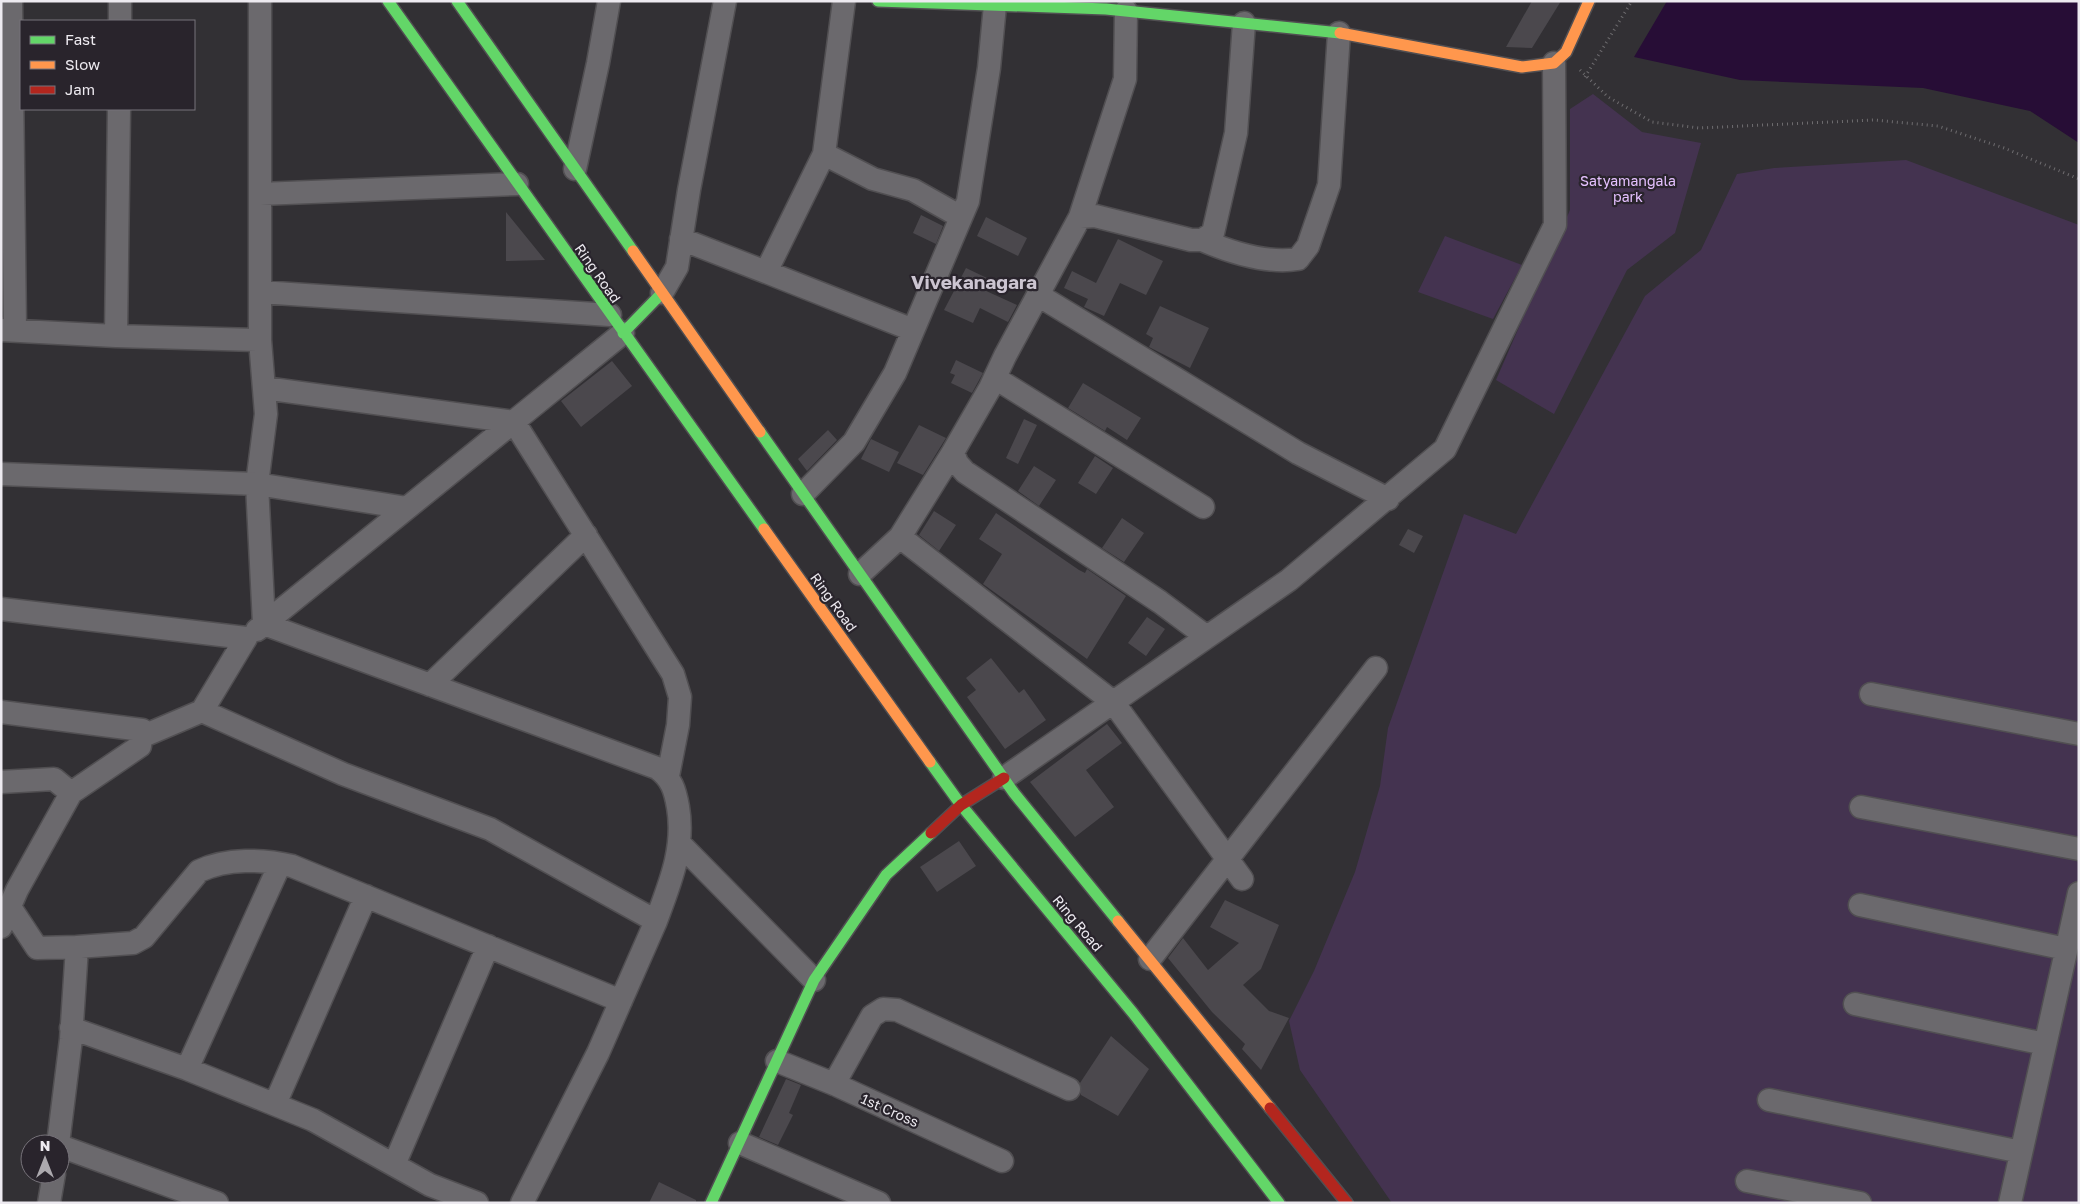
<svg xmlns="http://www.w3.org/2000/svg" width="2080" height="1204" font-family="'Golos Text',sans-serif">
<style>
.green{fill:#443350}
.water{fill:#270d36}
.building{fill:#4b484d}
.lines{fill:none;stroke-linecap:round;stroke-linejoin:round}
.street-casing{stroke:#514f52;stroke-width:25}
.fast-casing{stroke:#514f52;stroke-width:14}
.slow-casing{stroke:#514f52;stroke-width:14}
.jam-casing{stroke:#514f52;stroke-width:14}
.path{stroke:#6e6c6f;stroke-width:3;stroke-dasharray:1 4;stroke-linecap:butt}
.street{stroke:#6b696d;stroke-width:22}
.fast{stroke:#63d668;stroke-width:11}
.slow{stroke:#ff974d;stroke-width:11}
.jam{stroke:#b3261e;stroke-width:11}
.labels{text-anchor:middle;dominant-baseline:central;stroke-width:4.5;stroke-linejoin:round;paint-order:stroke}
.park-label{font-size:14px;fill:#e5c1ff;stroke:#29242c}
.street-label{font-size:14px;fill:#edeaf0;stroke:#29242c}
.district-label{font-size:19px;font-weight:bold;fill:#ccc5d1;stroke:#29242c}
</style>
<rect width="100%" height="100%" fill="#323034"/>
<path class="green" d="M1593,94L1642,132L1701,143L1675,233L1627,270L1554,414L1496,380L1570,210V109Z
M1906,160L2079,225V1203H1392L1300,1070L1289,1021L1314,971L1355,872L1380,786L1388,728L1464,514L1516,534L1645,296L1701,250L1737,174L1774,168Z
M1445,236L1522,265L1493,319L1418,292Z"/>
<path class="water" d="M1667,1H2079V143L2030,111L1923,88L1740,80L1634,57Z"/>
<path class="building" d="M1532,1H1561L1532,48L1506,47Z
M506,212L545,260L506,261Z
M921,215L943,226L936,244L913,233Z
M986,217L1027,238L1018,256L977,236Z
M1118,239L1163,261L1146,295L1120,283L1104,316L1084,307L1088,299L1064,288L1072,271L1096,283Z
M966,268L989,279L984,290L1017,305L1008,322L980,308L973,323L944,310Z
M1160,306L1209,328L1190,368L1149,347L1153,338L1146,334Z
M956,360L983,373L972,393L951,383L955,375L950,373Z
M612,361L632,386L581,427L561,401Z
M1083,383L1141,418L1127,440L1107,427L1105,431L1068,408Z
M1024,419L1037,425L1018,464L1006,458Z
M919,425L946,438L923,475L897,463Z
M828,430L837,440L807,471L798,459Z
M871,439L899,452L889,472L861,459Z
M1095,456L1113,468L1096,494L1078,483Z
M1034,466L1056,480L1039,506L1018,491Z
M934,511L956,525L939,551L919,535Z
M996,513L1079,570L1085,573L1087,569L1126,596L1087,659L983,584L1002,554L979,539Z
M1122,518L1144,533L1124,562L1102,548Z
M1408,529L1423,536L1414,553L1399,545Z
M1147,617L1165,629L1146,656L1128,643Z
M991,658L1019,693L1024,689L1046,720L1005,749L967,697L976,690L966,678Z
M1107,724L1122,743L1086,770L1114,807L1075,837L1030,782Z
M959,841L976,866L937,892L920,867Z
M1225,900L1279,925L1261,969L1243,985L1269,1011L1289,1018L1261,1070L1242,1049L1245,1044L1212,1012L1168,958L1183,938L1208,970L1239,943L1210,927Z
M1111,1036L1149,1069L1118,1116L1081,1095L1080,1083Z
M786,1079L801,1085L789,1113L793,1115L778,1145L759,1137Z
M659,1182L696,1200V1203H649Z"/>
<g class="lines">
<g class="street-casing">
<path id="street" d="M11,1L15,329
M1126,11L1125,79L1080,217L1005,356L990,388L953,452L957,463L965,472L1160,602L1207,637
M120,21V1
M824,154L873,179L913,190L961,217
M575,169L598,63L609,1
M260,194L517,184
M1080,217L1095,216L1191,240H1202L1213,233L1236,133L1244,23
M681,239L766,272L824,154L844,1
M1202,240C1232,253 1266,264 1298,259L1308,246L1329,185L1339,33
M766,272L913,330
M260,292L610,315
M662,293L677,267L689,190L725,1
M1038,295L1298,453L1388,499
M1,330L116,336L260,340V1
M116,336L119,109
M995,378L1203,507
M264,388L514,422L673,674L680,697L678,725L668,776
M1,474L257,484L407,508
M803,494L854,442L895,373L968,201L989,68L995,5
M900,537L1113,702L1242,879
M860,574L900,537L953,452
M1,609L246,638L202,711L141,737
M264,624L657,768C672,779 675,790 678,807C685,848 670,883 656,921
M264,624L623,333
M257,630L264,624L257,484L266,414L260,340
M430,685L586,535
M1871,694L2079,734
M202,711L343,774L490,829L656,921L598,1053L522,1203
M1,712L142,730L140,746L71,793
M1004,778L1289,580L1445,449L1555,225L1554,63
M1,782L54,779L71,793L17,890L1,927
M1861,807L2079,849
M681,845L814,980
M1860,905L2066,949
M10,907L37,948L77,947L71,1039L58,1144
M77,947L133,943L144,937L199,871C227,858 263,859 292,866L621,1001
M1150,959L1376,668
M1855,1004L2045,1044
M71,1028L187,1069L313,1120L430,1185L477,1203
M777,1061L834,1084L1002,1161
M187,1069L280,864
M834,1084L872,1016L883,1009L897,1010L1069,1089
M1769,1100L2021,1152
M275,1104L366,896
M740,1143L879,1203
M60,1146L217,1203
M394,1165L488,946
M1747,1181L1860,1203
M49,1203L54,1174
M2010,1203L2079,893"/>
</g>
<g class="fast-casing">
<path id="fast" d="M388,1L764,529
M457,1L633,251
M878,1L1106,9L1340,33
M623,333L662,293
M760,432L1014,793L1118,921
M930,762L961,805L1133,1013L1279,1203
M711,1203L814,980L886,875L931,833"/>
</g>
<g class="slow-casing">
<path id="slow" d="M1340,33L1522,67L1554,63L1566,52L1589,1
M633,251L760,432
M764,529L930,762
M1118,921L1270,1108"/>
</g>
<g class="jam-casing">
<path id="jam" d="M931,833L961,805L1004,778
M1270,1108L1347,1203"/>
</g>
<path class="path" d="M1580,70L1608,97L1652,122L1699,128L1874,120L1938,126L2004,148L2079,179
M1585,77L1632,1"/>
<use href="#street" class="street"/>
<use href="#fast" class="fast"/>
<use href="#slow" class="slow"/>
<use href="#jam" class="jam"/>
</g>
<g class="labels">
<g class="park-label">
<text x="1628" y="180">Satyamangala<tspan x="1628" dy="16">park</tspan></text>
</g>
<g class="street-label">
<text transform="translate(598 273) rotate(55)">Ring Road</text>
<text transform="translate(834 602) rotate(54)">Ring Road</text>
<text transform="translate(1078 923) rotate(50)">Ring Road</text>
<text transform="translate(890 1110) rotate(24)">1st Cross</text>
</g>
<g class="district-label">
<text x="974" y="281">Vivekanagara</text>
</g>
</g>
<rect width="2080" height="1204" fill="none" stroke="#edeaf0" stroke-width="5"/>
<rect x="20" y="20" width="175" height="90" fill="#29242c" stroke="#77737a"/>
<rect x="30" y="36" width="25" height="8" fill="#63d668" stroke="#77737a"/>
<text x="65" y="45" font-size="15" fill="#edeaf0">Fast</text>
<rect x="30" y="61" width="25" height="8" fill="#ff974d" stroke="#77737a"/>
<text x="65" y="70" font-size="15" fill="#edeaf0">Slow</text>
<rect x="30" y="86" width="25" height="8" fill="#b3261e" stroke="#77737a"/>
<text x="65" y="95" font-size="15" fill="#edeaf0">Jam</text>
<g transform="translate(45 1159)"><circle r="24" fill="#29242c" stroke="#77737a"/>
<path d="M0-4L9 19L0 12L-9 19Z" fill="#aca9ae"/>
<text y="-8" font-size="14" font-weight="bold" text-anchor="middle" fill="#edeaf0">N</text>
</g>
</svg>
